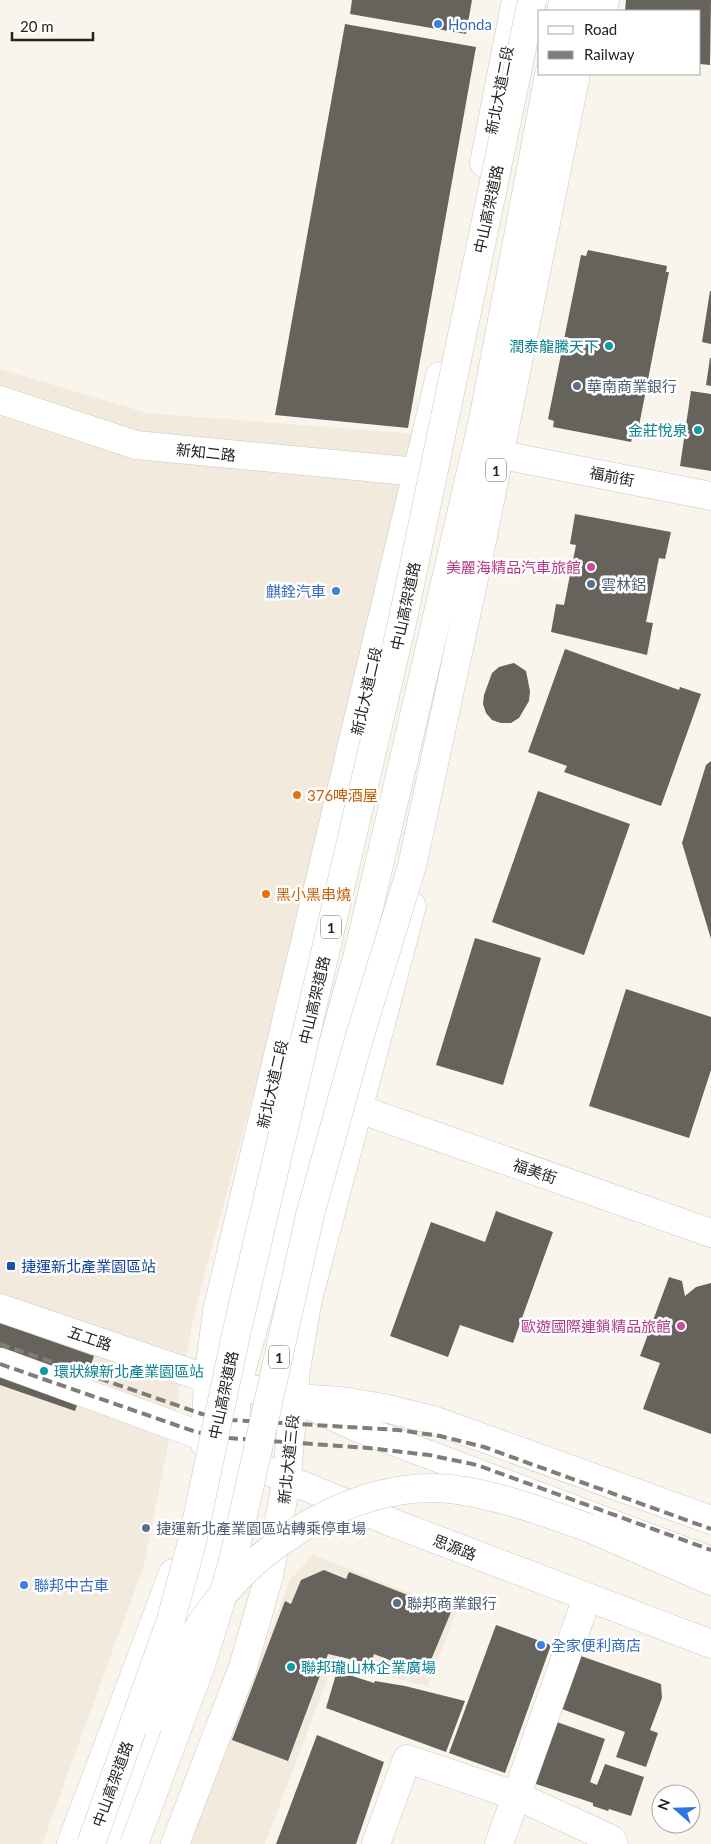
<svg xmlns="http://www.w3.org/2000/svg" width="711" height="1844" font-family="Lato,'Noto Sans TC',sans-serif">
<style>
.built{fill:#f2eadc}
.building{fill:#66635c}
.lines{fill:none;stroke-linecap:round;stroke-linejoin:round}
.minor-casing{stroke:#cbc7c0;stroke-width:29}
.major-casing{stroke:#cbc7c0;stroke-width:29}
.highway-casing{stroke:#cbc7c0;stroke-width:29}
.minor{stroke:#fff;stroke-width:28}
.major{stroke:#fff;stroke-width:28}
.highway{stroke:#fff;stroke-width:28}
.rail{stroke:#7f7d77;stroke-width:4;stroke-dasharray:10 5;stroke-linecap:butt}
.highway-bridge-casing{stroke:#cbc7c0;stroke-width:29;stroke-linecap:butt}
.highway-bridge{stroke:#fff;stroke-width:28}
.shop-dot{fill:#3f7fe0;stroke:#fff;stroke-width:2}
.culture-dot{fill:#0f9aa8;stroke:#fff;stroke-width:2}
.service-dot{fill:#5c6f8a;stroke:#fff;stroke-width:2}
.hotel-dot{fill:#d1479c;stroke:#fff;stroke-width:2}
.food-dot{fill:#e8710a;stroke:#fff;stroke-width:2}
.transit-dot{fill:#1a4fb4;stroke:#fff;stroke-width:2}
.labels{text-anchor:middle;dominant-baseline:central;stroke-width:5;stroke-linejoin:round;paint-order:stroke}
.shield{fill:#fff;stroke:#666563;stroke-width:1}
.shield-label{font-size:14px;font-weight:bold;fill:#252320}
.shop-label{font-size:15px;fill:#366cbe;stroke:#fff;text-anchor:start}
.street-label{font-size:15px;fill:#252320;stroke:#fff}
.culture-label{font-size:15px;fill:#0d838f;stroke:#fff;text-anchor:end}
.service-label{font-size:15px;fill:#4e5e75;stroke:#fff;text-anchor:start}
.hotel-label{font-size:15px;fill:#b23c85;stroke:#fff;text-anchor:end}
.food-label{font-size:15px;fill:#c56008;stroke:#fff;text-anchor:start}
.transit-label{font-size:15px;fill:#164399;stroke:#fff;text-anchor:start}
</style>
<rect width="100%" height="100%" fill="#f9f5ed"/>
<path class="built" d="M0,369L147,413L416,434L312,879L196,1306L144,1565L42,1844H0Z
M313,1555L457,1611L428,1686L333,1664L265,1844H190L290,1580Z"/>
<path class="building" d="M352,0H472L466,34L350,14Z
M626,0H711L710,65L700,64V11H625Z
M345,24L476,47L408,428L275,415Z
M588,250L667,266L666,272H669L637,436L633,435L631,442L553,427L554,421L548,419L581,255L586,256Z
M710,291H711V344L702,342Z
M710,358H711V386L706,385Z
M691,391L711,394V471L680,466Z
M575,514L671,532L665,559L659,558L646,622L653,623L647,655L551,632L556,604L564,605L576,545L570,544Z
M565,649L679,690L680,687L701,694L661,806L564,772L567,766L528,752Z
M514,663L526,671L530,691L529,701L519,718L511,723H501L492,720L486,713L483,704L484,695L492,673L499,667Z
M711,761V939L682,843L706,765Z
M538,791L630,824L584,955L492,922Z
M475,938L541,958L503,1085L436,1065Z
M626,989L711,1017V1070L689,1138L589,1106Z
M496,1211L553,1232L513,1343L460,1325L448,1357L390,1336L431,1222L485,1242Z
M669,1277L682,1281L685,1296L696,1287L711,1283V1434L643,1409L660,1363L640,1356Z
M0,1323L94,1356L75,1411L0,1385Z
M324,1570L346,1579L349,1572L451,1612L426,1672L418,1671L374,1654L371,1664L328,1654L288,1761L232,1740L285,1601L291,1604L301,1580Z
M496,1625L551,1645L505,1773L449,1753Z
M578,1655L661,1684L662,1698L650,1730L658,1733L646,1767L616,1757L625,1732L559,1708Z
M337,1671L374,1683L375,1681L405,1686L465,1701L446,1752L326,1708Z
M554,1721L605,1739L590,1782L597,1785L605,1764L644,1777L631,1816L609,1809L608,1811L593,1806V1803L533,1783Z
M317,1735L384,1762L356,1844H276Z"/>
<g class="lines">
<g class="minor-casing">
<path id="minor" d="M0,400L136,445L418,472
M512,457L711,496
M359,1109L711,1233
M0,1308L208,1379
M0,1362L205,1437
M376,1844L407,1759L517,1796L611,1839L614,1844
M499,1844L587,1598"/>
</g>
<g class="major-casing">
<path id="major" d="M603,11L605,0
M484,163L516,0
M214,1381L295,1398L342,1401L384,1408L433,1420L711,1520
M309,1405L358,1428L711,1561
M205,1444L208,1379L217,1311L440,376
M270,1472L398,1525L711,1644
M185,1642L234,1459L251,1442
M71,1844L173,1573
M111,1844L164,1699
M175,1844L243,1667L269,1576L287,1477L296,1369L308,1299L412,906"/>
</g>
<g class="highway-casing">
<path id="highway" d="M561,11L563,0
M588,11L591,0
M412,866L481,546L576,74
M234,1459L237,1386L357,958L388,827L483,420L549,74
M589,1528L711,1581"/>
</g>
<use href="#minor" class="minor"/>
<use href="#major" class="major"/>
<use href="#highway" class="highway"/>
<path class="rail" d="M0,1344L202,1414L232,1420L398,1430L440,1436L484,1447L711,1529
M0,1364L196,1432L229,1438L368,1448L429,1455L477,1465L711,1550"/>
<g class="highway-bridge-casing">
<path id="highway-bridge" d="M151,1721C171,1681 188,1637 217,1602C268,1536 365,1480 451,1489C498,1495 544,1512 589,1528
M91,1844L171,1620L193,1538L237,1330L402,623L532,0
M134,1844L201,1665L232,1565L310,1215L358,1042L412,866"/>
</g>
<use href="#highway-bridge" class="highway-bridge"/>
</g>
<g class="shop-dot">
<circle cx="438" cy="24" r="5"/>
<circle cx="336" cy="591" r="5"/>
<circle cx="24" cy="1585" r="5"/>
<circle cx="541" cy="1645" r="5"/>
</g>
<g class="culture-dot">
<circle cx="609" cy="346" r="5"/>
<circle cx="698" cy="430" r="5"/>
<circle cx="44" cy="1371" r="5"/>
<circle cx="291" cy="1667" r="5"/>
</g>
<g class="service-dot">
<circle cx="577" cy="386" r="5"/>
<circle cx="591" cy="584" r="5"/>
<circle cx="146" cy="1528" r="5"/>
<circle cx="397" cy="1603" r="5"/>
</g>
<g class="hotel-dot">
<circle cx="591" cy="567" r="5"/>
<circle cx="681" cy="1326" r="5"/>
</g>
<g class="food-dot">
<circle cx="297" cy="795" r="5"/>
<circle cx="266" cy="894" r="5"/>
</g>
<rect class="transit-dot" x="6" y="1261" width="10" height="10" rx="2.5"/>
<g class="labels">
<g class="shield">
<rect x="486" y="458.5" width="20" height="23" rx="4"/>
<rect x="321" y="915.5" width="20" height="23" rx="4"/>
<rect x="269" y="1345.5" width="20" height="23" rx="4"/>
</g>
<g class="shield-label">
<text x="496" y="470">1</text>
<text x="331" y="927">1</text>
<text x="279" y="1357">1</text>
</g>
<g class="shop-label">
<text x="448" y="24">Honda</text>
<text x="326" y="591" text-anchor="end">麒銓汽車</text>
<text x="34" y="1585">聯邦中古車</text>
<text x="551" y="1645">全家便利商店</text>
</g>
<g class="street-label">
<text transform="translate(499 90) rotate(-79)">新北大道二段</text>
<text transform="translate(488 209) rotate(-78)">中山高架道路</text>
<text transform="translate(206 452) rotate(6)">新知二路</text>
<text transform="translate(612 476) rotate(11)">福前街</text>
<text transform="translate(405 606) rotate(-78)">中山高架道路</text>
<text transform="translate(366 691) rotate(-77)">新北大道二段</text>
<text transform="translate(314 1000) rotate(-77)">中山高架道路</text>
<text transform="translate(272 1084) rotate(-77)">新北大道二段</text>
<text transform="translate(535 1171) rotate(19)">福美街</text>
<text transform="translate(90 1338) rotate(19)">五工路</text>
<text transform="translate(223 1395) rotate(-78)">中山高架道路</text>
<text transform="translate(288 1459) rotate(-84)">新北大道三段</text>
<text transform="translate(455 1547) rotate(21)">思源路</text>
<text transform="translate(112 1784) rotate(-70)">中山高架道路</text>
</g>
<g class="culture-label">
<text x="599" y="346">潤泰龍騰天下</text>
<text x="688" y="430">金莊悅泉</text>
<text x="54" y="1371" text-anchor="start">環狀線新北產業園區站</text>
<text x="301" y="1667" text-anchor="start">聯邦瓏山林企業廣場</text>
</g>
<g class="service-label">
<text x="587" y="386">華南商業銀行</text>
<text x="601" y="584">雲林鋁</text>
<text x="156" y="1528">捷運新北產業園區站轉乘停車場</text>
<text x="407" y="1603">聯邦商業銀行</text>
</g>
<g class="hotel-label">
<text x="581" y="567">美麗海精品汽車旅館</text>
<text x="671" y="1326">歐遊國際連鎖精品旅館</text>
</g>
<g class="food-label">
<text x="307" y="795">376啤酒屋</text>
<text x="276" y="894">黑小黑串燒</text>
</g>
<g class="transit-label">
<text x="21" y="1266">捷運新北產業園區站</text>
</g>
</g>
<rect x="538" y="10" width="162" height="65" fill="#ffffff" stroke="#a8a7a6"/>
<rect x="548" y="26" width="25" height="8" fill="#ffffff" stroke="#a8a7a6"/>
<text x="584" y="35" font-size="15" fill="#252320">Road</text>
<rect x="548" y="51" width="25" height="8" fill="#7f7d77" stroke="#a8a7a6"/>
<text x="584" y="60" font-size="15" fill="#252320">Railway</text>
<g transform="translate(676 1809) rotate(290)"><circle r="24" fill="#ffffff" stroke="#a8a7a6"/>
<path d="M0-4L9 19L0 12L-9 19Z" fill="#2d75e1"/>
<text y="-8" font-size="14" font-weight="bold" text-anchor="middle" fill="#252320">N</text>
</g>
<path d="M12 32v8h81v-8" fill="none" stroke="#252320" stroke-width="2.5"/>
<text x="20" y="32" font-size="15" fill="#252320" stroke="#ffffff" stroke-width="4" paint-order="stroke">20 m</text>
</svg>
